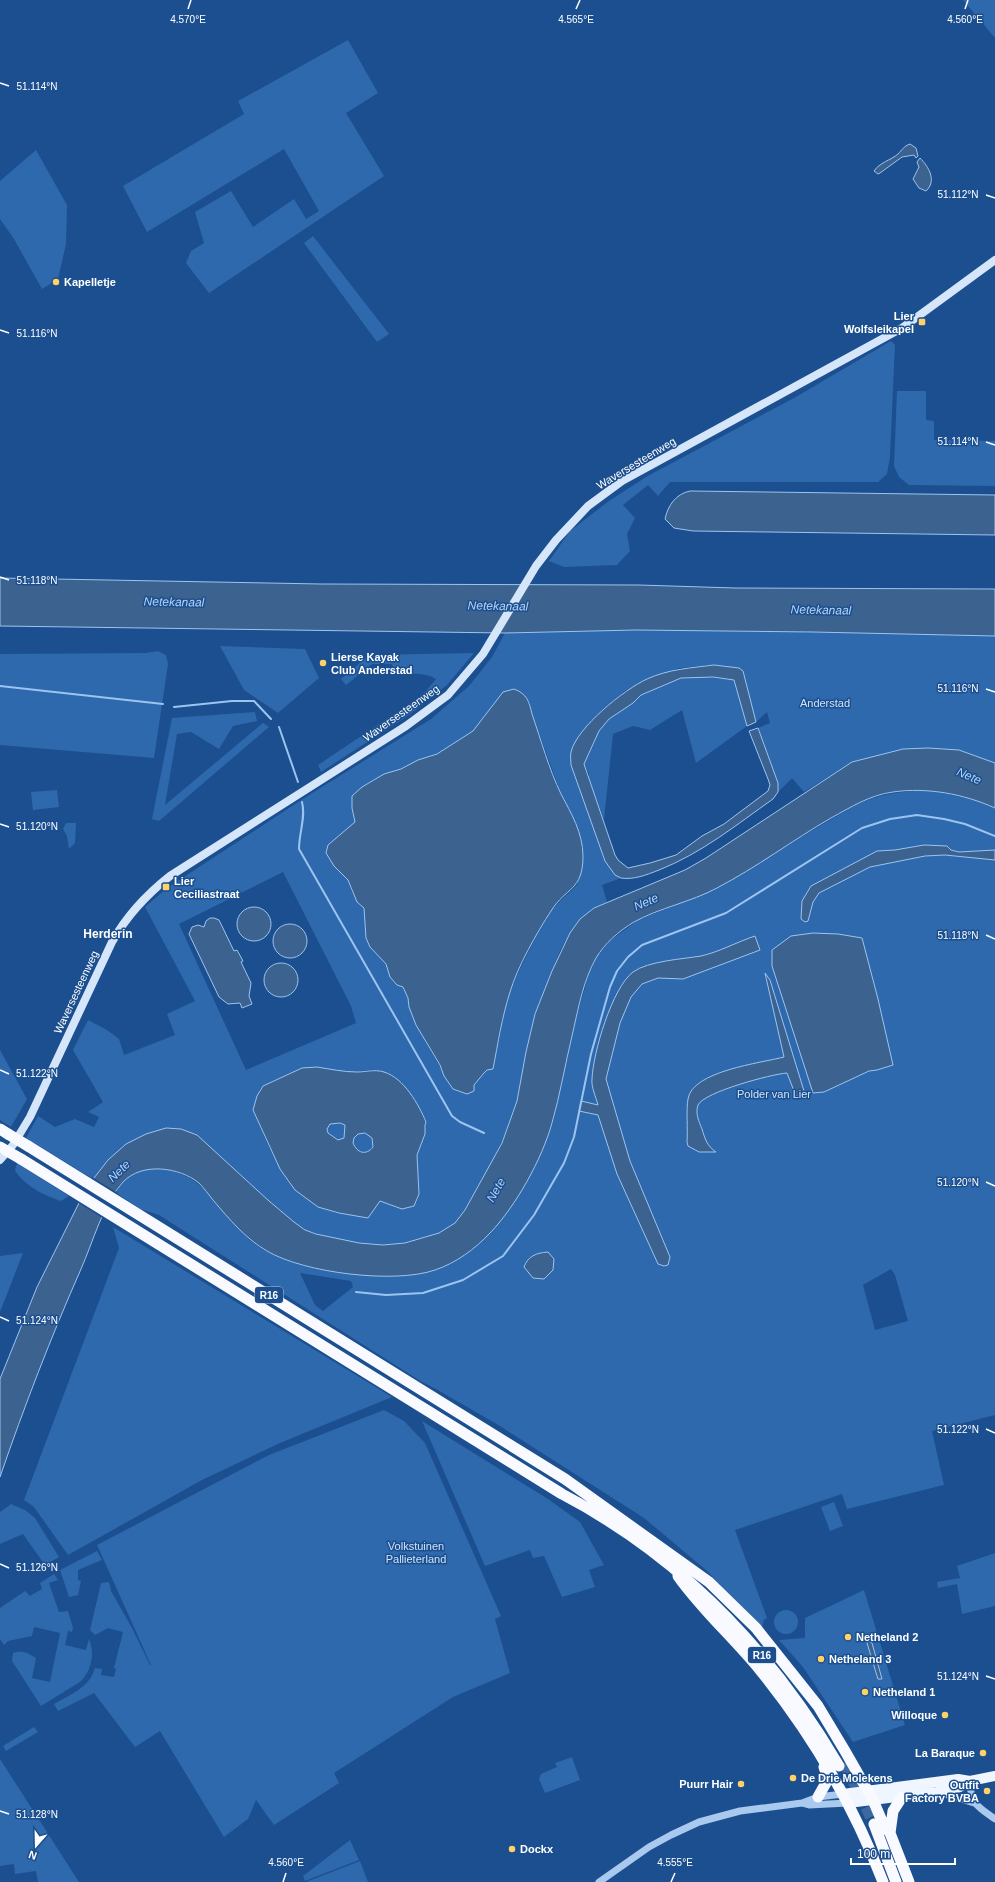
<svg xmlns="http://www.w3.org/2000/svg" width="995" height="1882" font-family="Helvetica,sans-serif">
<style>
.green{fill:#2e69ad;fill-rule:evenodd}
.water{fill:#3c6290;stroke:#9cc4f0;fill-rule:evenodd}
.pier{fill:#1b4f8f}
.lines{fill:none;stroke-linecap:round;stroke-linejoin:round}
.stream{stroke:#9cc4f0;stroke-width:2}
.trunk-tunnel{stroke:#3d69a0;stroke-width:11;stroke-dasharray:11 5.5;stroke-linecap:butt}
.tertiary{stroke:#a9c9ee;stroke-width:7}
.secondary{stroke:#d6e6fa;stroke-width:8}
.primary{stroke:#f0f6ff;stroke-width:10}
.trunk{stroke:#f8faff;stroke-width:11}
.trunk-bridge{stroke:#f8faff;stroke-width:11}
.ticks{fill:none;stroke:#fff;stroke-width:1.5}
.poi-dot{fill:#ffd166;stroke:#1b4f8f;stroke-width:1.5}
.labels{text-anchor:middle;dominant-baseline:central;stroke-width:3;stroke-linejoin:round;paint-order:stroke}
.shield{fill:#1b4f8f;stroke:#bbcadd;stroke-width:1}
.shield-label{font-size:10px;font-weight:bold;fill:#fff}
.poi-label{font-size:11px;font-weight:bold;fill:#fff;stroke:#1b4f8f;text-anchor:start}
.street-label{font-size:11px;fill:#fff;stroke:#1b4f8f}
.park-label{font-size:11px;fill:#cfe3fa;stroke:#1b4f8f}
.water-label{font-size:12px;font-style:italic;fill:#b5d3f5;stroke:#1b4f8f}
.neighbourhood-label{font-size:12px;font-weight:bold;fill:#fff;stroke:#1b4f8f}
.ticks-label{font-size:10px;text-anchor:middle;fill:#fff;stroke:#1b4f8f;stroke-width:3;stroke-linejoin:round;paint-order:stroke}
</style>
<rect width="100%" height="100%" fill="#1b4f8f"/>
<path class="green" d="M963,0H995V38Z
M348,40L378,93L346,113L384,176L209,293L186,263L191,251L204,243L195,212L231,191L253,227L294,199L306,219L319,211L284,149L147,232L123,186L244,114L238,101Z
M36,150L67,205L66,244L58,279L42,289L14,239L0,219V181Z
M313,236L389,334L377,342L304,243Z
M891,341L895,345L890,457L887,474L878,482H670L658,496L648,485L623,505L635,518L627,534L630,551L617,565L564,567L549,561L570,531L609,501L646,477L794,398Z
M897,391H926V420L934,421V440L995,441V486L909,485L899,477L894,466Z
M636,630L883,633L995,636V763L959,750L903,749L852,762L804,792L792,778L778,792V783L758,728L770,723L767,712L756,722L743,671L714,665L679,668L625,691L602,710L577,740L571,752V765L605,861L615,875L621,878L602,885L607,902L594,908L580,919L570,933L560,951L535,1014L526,1052L517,1101L503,1139L484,1179L465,1210L455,1223L439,1233L405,1243L383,1245L359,1243L331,1238L305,1230L294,1222L269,1201L241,1175L108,1160L93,1179L26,1138L38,1116L55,1127L75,1119L94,1127L99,1117L88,1112L103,1102L73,1050L88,1020L107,1030L119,1039L124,1055L175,1035L167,1014L195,1001L145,907L167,888L306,797L431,719L469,686L492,657L505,633ZM504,692L529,701L532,714L561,794L573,818L581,841L583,861L577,885L552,909L535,938L510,990L504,1012L499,1041L490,1070H487L474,1085V1091L453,1089L425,1041L409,1007L408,998L403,987C391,983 391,975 386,965C383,958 374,953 370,946C365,934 367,921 364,908C343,889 346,859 345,833L356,822L352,808L362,787L384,774L401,769L418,760L437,754L473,731ZM283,872L351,1006L356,1023L246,1070L179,924ZM302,1068C320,1069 338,1071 355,1072C361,1072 368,1069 374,1070C400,1073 417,1100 426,1122L425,1125V1134L417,1155L419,1193L417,1202C394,1215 398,1202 380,1201C378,1203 377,1206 375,1208C362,1216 350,1216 337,1213C287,1201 271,1152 253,1110L260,1089L273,1081Z
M220,646L305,649L319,678L278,713L244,690Z
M158,651L166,655L168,664L154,758L0,745V654L146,653Z
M474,653L447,685L409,715L321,772L318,765L412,702L426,691L436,679C425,672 408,674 394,673L392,664H372L346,685L341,679L369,655Z
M698,676L734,680L747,726L696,763L682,710L650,730L633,726L613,734L604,820L589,782V774L584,764L599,731L609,719L633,703L641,695L681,678Z
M255,712L257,721L233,726L219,749L191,732L177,734L165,805L263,723L269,727L159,821L152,819L172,718Z
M57,790L59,807L33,810L31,792Z
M928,790L977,800L995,808V1415L932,1431L944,1485L847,1509L842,1494L735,1530L767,1618L764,1620L762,1627L706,1570L644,1518L495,1423L436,1389L422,1382L159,1215L140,1209L116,1193C119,1189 121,1183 125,1180C145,1162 177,1168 197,1183C204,1188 210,1196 216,1203C231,1221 247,1241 268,1252C308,1273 360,1276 404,1276L552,1126L577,1015L589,974L597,956L611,940L638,920L715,889L853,806C881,793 898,792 928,790ZM891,1269L895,1275L908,1321L875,1330L863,1285ZM300,1273L351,1281L353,1287L323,1311L315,1305Z
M66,823H76L75,843L69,849L67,836L63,829Z
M0,1050L27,1099L11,1127L0,1120Z
M340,1123L345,1125L344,1138L338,1140L328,1133L327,1129L330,1124Z
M353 1143a10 10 0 1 1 20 0a10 10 0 1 1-20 0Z
M17,1163L69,1196L61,1201C45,1196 23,1185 15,1170Z
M113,1227L392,1397L280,1443L202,1480L68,1555L34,1507L24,1500L119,1248Z
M23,1253L0,1312V1256Z
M384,1410L404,1421L425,1443L501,1616L495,1619L510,1673L453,1697L334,1773L339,1783L274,1825L256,1800L248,1819L224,1837L160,1731L135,1747L94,1693L58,1711L54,1704C71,1694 89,1688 95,1668L102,1669L101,1675L114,1677L116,1669L114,1668L123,1632L108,1628L95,1635L90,1630L101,1583L109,1582L111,1591L132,1628L150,1665H151L97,1545L269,1455Z
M422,1421L548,1499L580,1522L604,1565L589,1570L595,1587L562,1597L544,1556L533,1558L530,1550L485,1566Z
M834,1502L843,1526L830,1531L821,1507Z
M11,1504L25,1510L35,1518L59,1557L45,1565L23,1534L0,1544V1512Z
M97,1551L102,1560L78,1570V1580L81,1581L78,1595L69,1597L60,1570Z
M995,1553V1606L962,1614L957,1584L938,1588L937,1582L960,1578L957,1566Z
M54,1574L58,1580L49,1583L59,1612L68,1611L73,1628L72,1632L68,1631L65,1645L86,1650L89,1639C95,1653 92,1670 80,1682L41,1706L12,1661L13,1653C23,1650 28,1653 36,1658L32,1678L50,1682L60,1633L34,1627L32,1636L8,1641L4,1645L0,1639V1608L25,1591L30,1596L42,1589L40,1583Z
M864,1590L905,1725L853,1742L803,1667L779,1640L805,1638V1618Z
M774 1622a12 12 0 1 1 24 0a12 12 0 1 1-24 0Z
M34,1727L38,1732L6,1751L3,1746Z
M572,1757L580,1780L545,1793L539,1779L541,1774L557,1767L555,1763Z
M0,1759L79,1882H38L36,1871L15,1874L14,1864L0,1866Z
M350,1840L359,1860L305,1881L303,1876Z
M360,1861L368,1882H306Z"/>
<path class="water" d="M910,144L916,148L918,156L916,158L914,155L902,157L880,173L878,174L874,171C879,163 891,160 898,154C902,150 904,146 910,144Z
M920,158C929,167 937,181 926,191L919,188L913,179L919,167L917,162Z
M690,491L995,495V535L693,531L674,528L665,519C668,505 676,494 690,491Z
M0,578L321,584L639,585L735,588L995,589V636L813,632L636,630L505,633L0,626Z
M714,665L739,668L743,671L756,722L747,726L734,680L713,677L681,678L641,695L633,703L609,719L599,731L584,764L615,855L618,860L628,868L650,863L676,855L702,836L724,824L768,791L770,785L768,779L749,731L758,728L778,783V792L773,799C736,825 702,853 659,870C646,875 634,880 621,878L615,875L605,861L571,765C571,761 570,756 571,752C577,727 625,689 647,679C669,669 691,668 714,665Z
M514,689C527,694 529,701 532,714C541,740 549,769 561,794C571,813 583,833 583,856C583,891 566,887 551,911C537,932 517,968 510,992C502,1017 498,1043 493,1069L487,1070L484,1073L474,1085V1091L467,1094L453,1089L444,1076L440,1065L416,1025L409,1007L408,998L403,987L397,985L390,977L386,964L370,947L366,938L364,908L357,902L348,880L334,866L326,853L328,845L355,822L352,808V796L362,787L384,774L401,769L418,760L437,754L473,731L503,692Z
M928,748L959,750L995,763V808C964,794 927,787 893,792C870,795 851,807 831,818C793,840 757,867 717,888C691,902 659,908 634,922C619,931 605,943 596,958C583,981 578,1010 572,1036C565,1065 560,1095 552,1123C542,1159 516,1206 490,1233C475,1249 456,1263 435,1270C395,1284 304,1273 267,1251C246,1239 229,1219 213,1200C209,1195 204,1188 199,1183C179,1167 142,1162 123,1182C103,1204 93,1242 81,1269C51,1337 24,1407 0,1477V1379L37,1287L87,1187L108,1160L126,1144L146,1134L166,1128L181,1129L197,1135L269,1201L294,1222L305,1230L316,1234L359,1243L383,1245L405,1243L439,1233L455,1223L465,1210L502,1143L517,1101L526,1052L535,1014L552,971L570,933L580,919L594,908L685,870L706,858L852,762L903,749Z
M924,845L947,846L951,850L959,852L995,850V860L945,855L925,856L870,867L819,893L813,902L808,921L805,922L801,919L802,901L811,886L877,851L895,850Z
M237 924a17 17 0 1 1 34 0a17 17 0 1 1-34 0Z
M210,918H214L219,920L234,951L237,950L243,961L241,962L251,983L249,996L252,1004L242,1008L240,1003L228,1004L219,997L189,934L192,927L198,925L204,927L206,921Z
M273 941a17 17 0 1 1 34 0a17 17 0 1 1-34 0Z
M813,933L838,934L862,938L878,999L893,1065L877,1070L869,1071L824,1092L813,1093L772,966V950L791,936Z
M755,936L760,950L683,979L658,978L642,984L631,997L620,1023L606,1079L630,1161L670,1257L668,1265L664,1266L658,1264L617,1174L598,1115L579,1111L581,1101L598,1105C596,1097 591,1087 592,1079C593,1053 612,988 633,972C648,961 683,959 701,956C719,952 737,942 755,936Z
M264 980a17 17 0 1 1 34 0a17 17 0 1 1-34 0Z
M765,973L770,980L804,1091L801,1097L796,1096L787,1073C772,1074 704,1092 698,1105C695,1113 699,1122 702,1129C705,1139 707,1146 716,1152H699L688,1146L687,1142C688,1129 686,1110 688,1099C692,1071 761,1063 784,1057Z
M317,1067C330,1069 343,1072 357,1072C366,1072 374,1069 384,1072C404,1078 419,1105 426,1122L425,1125V1134L417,1155L419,1194L414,1206L402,1209L380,1201L368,1218L339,1213L318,1207L295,1190L280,1169L253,1110L257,1096L263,1086L302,1068ZM340,1123L345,1125L344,1138L338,1140L328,1133L327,1129L330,1124ZM365,1133L372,1138L373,1147C366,1156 357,1153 353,1143L354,1138L358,1134Z
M548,1252L554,1259L553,1270L544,1279L533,1278L524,1267C528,1256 536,1253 548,1252Z
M869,1641L872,1643L882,1679H878L867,1643Z"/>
<path class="pier" d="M92,1177L118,1193L104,1219L77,1202Z"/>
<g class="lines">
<path class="stream" d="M0,686L163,704
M174,707L232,701H254L271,719
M279,727L298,782
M302,802C306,818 299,832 299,849L452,1116L460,1122L484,1133
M356,1292L386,1295L423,1293L463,1280L503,1256L534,1215L564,1163L574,1137L591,1054L610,987L617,971L628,957L642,945L726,913L862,828L890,819L917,815L944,819L965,824L995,836"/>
<path class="trunk-tunnel" d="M844,1763L874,1824"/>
<path class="tertiary" d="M970,1781C970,1804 978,1807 995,1819
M941,1793L974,1803
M802,1803L809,1805L848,1803
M599,1882L649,1847L671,1835L699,1822L740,1811L802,1803L818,1797L843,1794"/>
<path class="secondary" d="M0,1160L13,1145L30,1117L112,942C127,915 146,895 170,876L406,726L448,695L483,654L536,566L556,540L588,506L622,481L902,328L995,260"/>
<path class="primary" d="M843,1794L958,1779L970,1781
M848,1803L937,1792L960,1787L970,1781L995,1776"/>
<path class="trunk" d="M0,1129L8,1134
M28,1146L565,1479L709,1582L756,1628L818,1706L845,1751L873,1800L884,1826L890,1833L909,1882
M21,1159L562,1494C682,1557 771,1650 839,1766
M678,1576C702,1610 734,1638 760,1670C811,1733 854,1806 883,1882
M818,1797L827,1781V1776L824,1767
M874,1824L896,1882
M890,1833L893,1811L902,1797"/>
<path class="trunk-bridge" d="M8,1134L28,1146
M0,1147L21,1159"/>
</g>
<path class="ticks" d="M188,9L191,0M576,9L580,0M965,9L968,0M0,83L9,86M986,195L995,198M0,330L9,333M986,442L995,445M0,577L9,580M986,689L995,692M0,824L9,827M986,935L995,939M0,1070L9,1074M986,1182L995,1186M0,1317L9,1321M986,1429L995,1433M0,1564L9,1568M986,1676L995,1679M0,1811L9,1814M283,1882L286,1873M671,1882L675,1873"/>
<g class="poi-dot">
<circle cx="56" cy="282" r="4"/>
<rect x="918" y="318" width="8" height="8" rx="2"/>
<circle cx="323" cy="663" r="4"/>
<rect x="162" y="883" width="8" height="8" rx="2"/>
<circle cx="848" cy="1637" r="4"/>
<circle cx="821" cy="1659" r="4"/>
<circle cx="865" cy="1692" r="4"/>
<circle cx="945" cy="1715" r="4"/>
<circle cx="983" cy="1753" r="4"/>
<circle cx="793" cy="1778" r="4"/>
<circle cx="741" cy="1784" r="4"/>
<circle cx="987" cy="1791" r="4"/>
<circle cx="512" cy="1849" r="4"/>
</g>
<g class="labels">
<g class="shield">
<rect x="255" y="1287" width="28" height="16" rx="3"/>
<rect x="748" y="1647" width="28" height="16" rx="3"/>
</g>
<g class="shield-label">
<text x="269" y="1295">R16</text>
<text x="762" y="1655">R16</text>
</g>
<g class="poi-label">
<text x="64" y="282">Kapelletje</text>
<text x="914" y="316" text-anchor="end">Lier<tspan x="914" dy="13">Wolfsleikapel</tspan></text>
<text x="331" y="657">Lierse Kayak<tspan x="331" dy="13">Club Anderstad</tspan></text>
<text x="174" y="881">Lier<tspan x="174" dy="13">Ceciliastraat</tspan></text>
<text x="856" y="1637">Netheland 2</text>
<text x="829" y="1659">Netheland 3</text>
<text x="873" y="1692">Netheland 1</text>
<text x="937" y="1715" text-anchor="end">Willoque</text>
<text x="975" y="1753" text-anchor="end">La Baraque</text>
<text x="801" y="1778">De Drie Molekens</text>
<text x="733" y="1784" text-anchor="end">Puurr Hair</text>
<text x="979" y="1785" text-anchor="end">Outfit<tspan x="979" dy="13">Factory BVBA</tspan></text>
<text x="520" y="1849">Dockx</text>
</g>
<g class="street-label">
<text transform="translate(636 463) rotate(-31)">Waversesteenweg</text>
<text transform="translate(401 713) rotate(-35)">Waversesteenweg</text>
<text transform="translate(76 992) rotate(-65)">Waversesteenweg</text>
</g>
<g class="park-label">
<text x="825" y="703">Anderstad</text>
<text x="774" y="1094">Polder van Lier</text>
<text x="416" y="1546">Volkstuinen<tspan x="416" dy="13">Pallieterland</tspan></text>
</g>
<g class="water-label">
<text transform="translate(174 602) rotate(1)">Netekanaal</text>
<text transform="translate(498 606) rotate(1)">Netekanaal</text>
<text transform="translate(821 610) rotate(1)">Netekanaal</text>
<text transform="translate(969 776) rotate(23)">Nete</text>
<text transform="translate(646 902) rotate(-23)">Nete</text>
<text transform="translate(119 1171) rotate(-44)">Nete</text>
<text transform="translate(496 1190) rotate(-61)">Nete</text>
</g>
<g class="neighbourhood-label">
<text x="108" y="934">Herderin</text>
</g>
</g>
<g class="ticks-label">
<text x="188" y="23">4.570°E</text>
<text x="576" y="23">4.565°E</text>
<text x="965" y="23">4.560°E</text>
<text x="37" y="90">51.114°N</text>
<text x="958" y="198">51.112°N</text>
<text x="37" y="337">51.116°N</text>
<text x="958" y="445">51.114°N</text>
<text x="37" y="584">51.118°N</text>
<text x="958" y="692">51.116°N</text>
<text x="37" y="830">51.120°N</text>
<text x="958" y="939">51.118°N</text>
<text x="37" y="1077">51.122°N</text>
<text x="958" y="1186">51.120°N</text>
<text x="37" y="1324">51.124°N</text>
<text x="958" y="1433">51.122°N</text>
<text x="37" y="1571">51.126°N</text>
<text x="958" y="1680">51.124°N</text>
<text x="37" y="1818">51.128°N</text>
<text x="286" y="1866">4.560°E</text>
<text x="675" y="1866">4.555°E</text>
</g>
<g transform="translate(36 1846) rotate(200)" stroke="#1b4f8f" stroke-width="3" paint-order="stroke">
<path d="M0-3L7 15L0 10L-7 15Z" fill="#ffffff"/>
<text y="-6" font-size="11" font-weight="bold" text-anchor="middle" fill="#ffffff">N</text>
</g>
<path d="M851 1858v6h104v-6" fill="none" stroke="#ffffff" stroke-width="2"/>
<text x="857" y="1858" font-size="12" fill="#ffffff" stroke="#1b4f8f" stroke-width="3" paint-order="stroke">100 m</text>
</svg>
